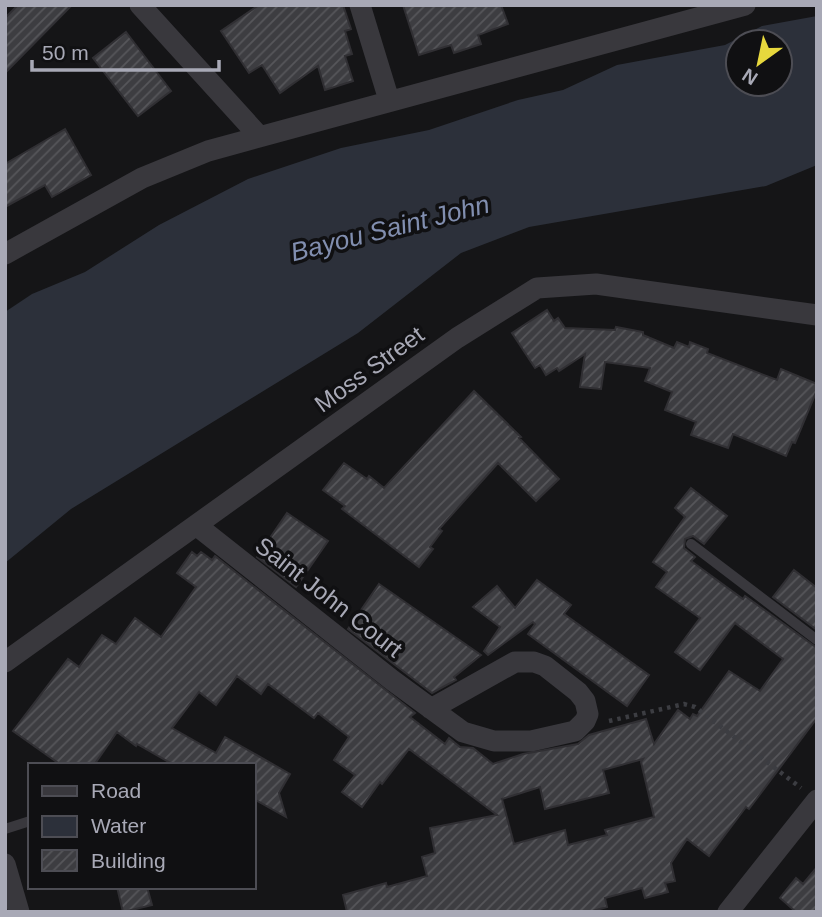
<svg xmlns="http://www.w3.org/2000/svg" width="822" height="917" font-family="Helvetica,sans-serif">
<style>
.water{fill:#2c303a;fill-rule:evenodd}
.building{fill:url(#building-hatch);stroke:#302f33;stroke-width:2;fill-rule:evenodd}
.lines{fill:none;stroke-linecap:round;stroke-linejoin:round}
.path{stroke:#3c3d42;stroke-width:4.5;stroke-dasharray:3.5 5;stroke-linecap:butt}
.lane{stroke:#39383d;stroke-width:10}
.street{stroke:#39383d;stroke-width:21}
.labels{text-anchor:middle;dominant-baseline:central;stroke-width:7;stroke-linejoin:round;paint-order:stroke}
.street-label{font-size:24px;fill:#a8a9b6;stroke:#101012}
.water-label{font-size:26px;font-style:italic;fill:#818eaf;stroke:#101012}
</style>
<defs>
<pattern id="building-hatch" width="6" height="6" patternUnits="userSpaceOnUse" patternTransform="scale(1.75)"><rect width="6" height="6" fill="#3d3d41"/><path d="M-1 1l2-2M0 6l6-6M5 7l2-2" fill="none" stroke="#56565a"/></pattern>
</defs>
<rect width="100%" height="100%" fill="#151517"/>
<path class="water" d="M817,16V165L766,186L529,227L461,253L358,333L71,509L5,563V312L32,294L85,272L159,225L248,179L341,148L429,130L518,100L563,90L617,65L725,45L762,26ZM738,42H780V84H738Z"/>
<path class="building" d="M18,5H72L5,73V18Z
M259,5H343L351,29L345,31L352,54L345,56L353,81L325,90L318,66L280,93L262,65L249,73L221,31Z
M403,5H501L508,24L478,35L481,44L454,53L451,45L419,55Z
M126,32L171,91L138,116L93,58Z
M65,129L91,175L52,197L45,185L5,207V164Z
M547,310L554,321L558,318L565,328L615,330L616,327L643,332V335L674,348L677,342L689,347L690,342L708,349L707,353L777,380L781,369L817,384V390L795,443L792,442L786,456L733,434L728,448L691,435L696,422L665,410L672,392L645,381L650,368L605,362L601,389L580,387L585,354L559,371L557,368L546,375L540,365L535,368L512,333Z
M474,391L521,437L519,438L559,479L536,501L498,463L439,529L442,531L430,547L433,549L419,567L342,509L345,506L323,490L344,463L367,479L369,476L384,488Z
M691,488L727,516L704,544L693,536L685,539L684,548L695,557L691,561L743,599L745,596L817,648V718L749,809L746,807L709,856L687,839L671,863L675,881L665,883L668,892L645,898L642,888L605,898L607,907L589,912H347L343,895L386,883L387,887L427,876L422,857L435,853L430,828L497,815L409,749L382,784L380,782L362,807L342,792L355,775L334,760L349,737L318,713L314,718L268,684L261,694L237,676L216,705L199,692L172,728L216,753L225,737L290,774L279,793L286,817L254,799V765H174L137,744L136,746L117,732L94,765H61L13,731L68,659L79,667L102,635L116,644L135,618L161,637L196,587L177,573L192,552L197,556L201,552L212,560L215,556L415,713L410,717L445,744L449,738L460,747L473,748L493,764L523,754L578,744L589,735L646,719L654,744L678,710L690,719L693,714L697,716L729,671L760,691L783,659L735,623L700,670L675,652L700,618L656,587L667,572L653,562L685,517L675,508ZM643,759L641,762L654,817L605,830L607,835L568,845L565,830L514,844L502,799L540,787L545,809L609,793L603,770Z
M287,513L328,541L296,587L257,557Z
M794,570L817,588V630L773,597Z
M537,580L571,605L564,614L649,675L627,706L528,634L535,624L533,622L488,655L484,651L500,627L473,607L497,586L515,608Z
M379,584L481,655L454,677L456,680L432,693L348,629Z
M817,867V912H796L780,898L796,878L803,884Z
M117,887H147L152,905L123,912Z"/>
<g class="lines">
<path class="path" d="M609,721L684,704L695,707L801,788"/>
<path class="lane" d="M691,544L817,640
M5,829L30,821"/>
<path class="street" d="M140,5L259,136
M360,5L389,100
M5,254L142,178L208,151L745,5
M196,525L392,680L463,732L494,741H531L575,731L585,721L588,714L585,701L578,692L545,666L534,662H515L431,709
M5,662L457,338L537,288L596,284L817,315
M5,864L19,912
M728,912L817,800"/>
</g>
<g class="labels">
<g class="street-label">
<text transform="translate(369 369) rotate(-36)">Moss Street</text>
<text transform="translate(329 597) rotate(38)">Saint John Court</text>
</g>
<g class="water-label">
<text transform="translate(390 228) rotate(-14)">Bayou Saint John</text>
</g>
</g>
<rect width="822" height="917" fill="none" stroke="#a8a9b6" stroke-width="14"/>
<rect x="28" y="763" width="228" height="126" fill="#101012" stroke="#4d4d54" stroke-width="2"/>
<rect x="42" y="786" width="35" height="10" fill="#39383d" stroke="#4d4d54" stroke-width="2"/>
<text x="91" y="798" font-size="21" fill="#a8a9b6">Road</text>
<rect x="42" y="816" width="35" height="21" fill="#2c303a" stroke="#4d4d54" stroke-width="2"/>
<text x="91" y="833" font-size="21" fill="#a8a9b6">Water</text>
<rect x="42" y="850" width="35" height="21" fill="url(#building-hatch)" stroke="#4d4d54" stroke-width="2"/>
<text x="91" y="868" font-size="21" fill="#a8a9b6">Building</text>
<g transform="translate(759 63) rotate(213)"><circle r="33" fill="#101012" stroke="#4d4d54" stroke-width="2"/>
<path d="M0-5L12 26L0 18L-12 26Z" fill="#e7d83d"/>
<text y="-10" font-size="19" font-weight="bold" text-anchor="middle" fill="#a8a9b6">N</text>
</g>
<path d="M32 60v10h187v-10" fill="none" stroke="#a8a9b6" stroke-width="3.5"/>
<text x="42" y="60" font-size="21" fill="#a8a9b6" stroke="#101012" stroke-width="5" paint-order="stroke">50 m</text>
</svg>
